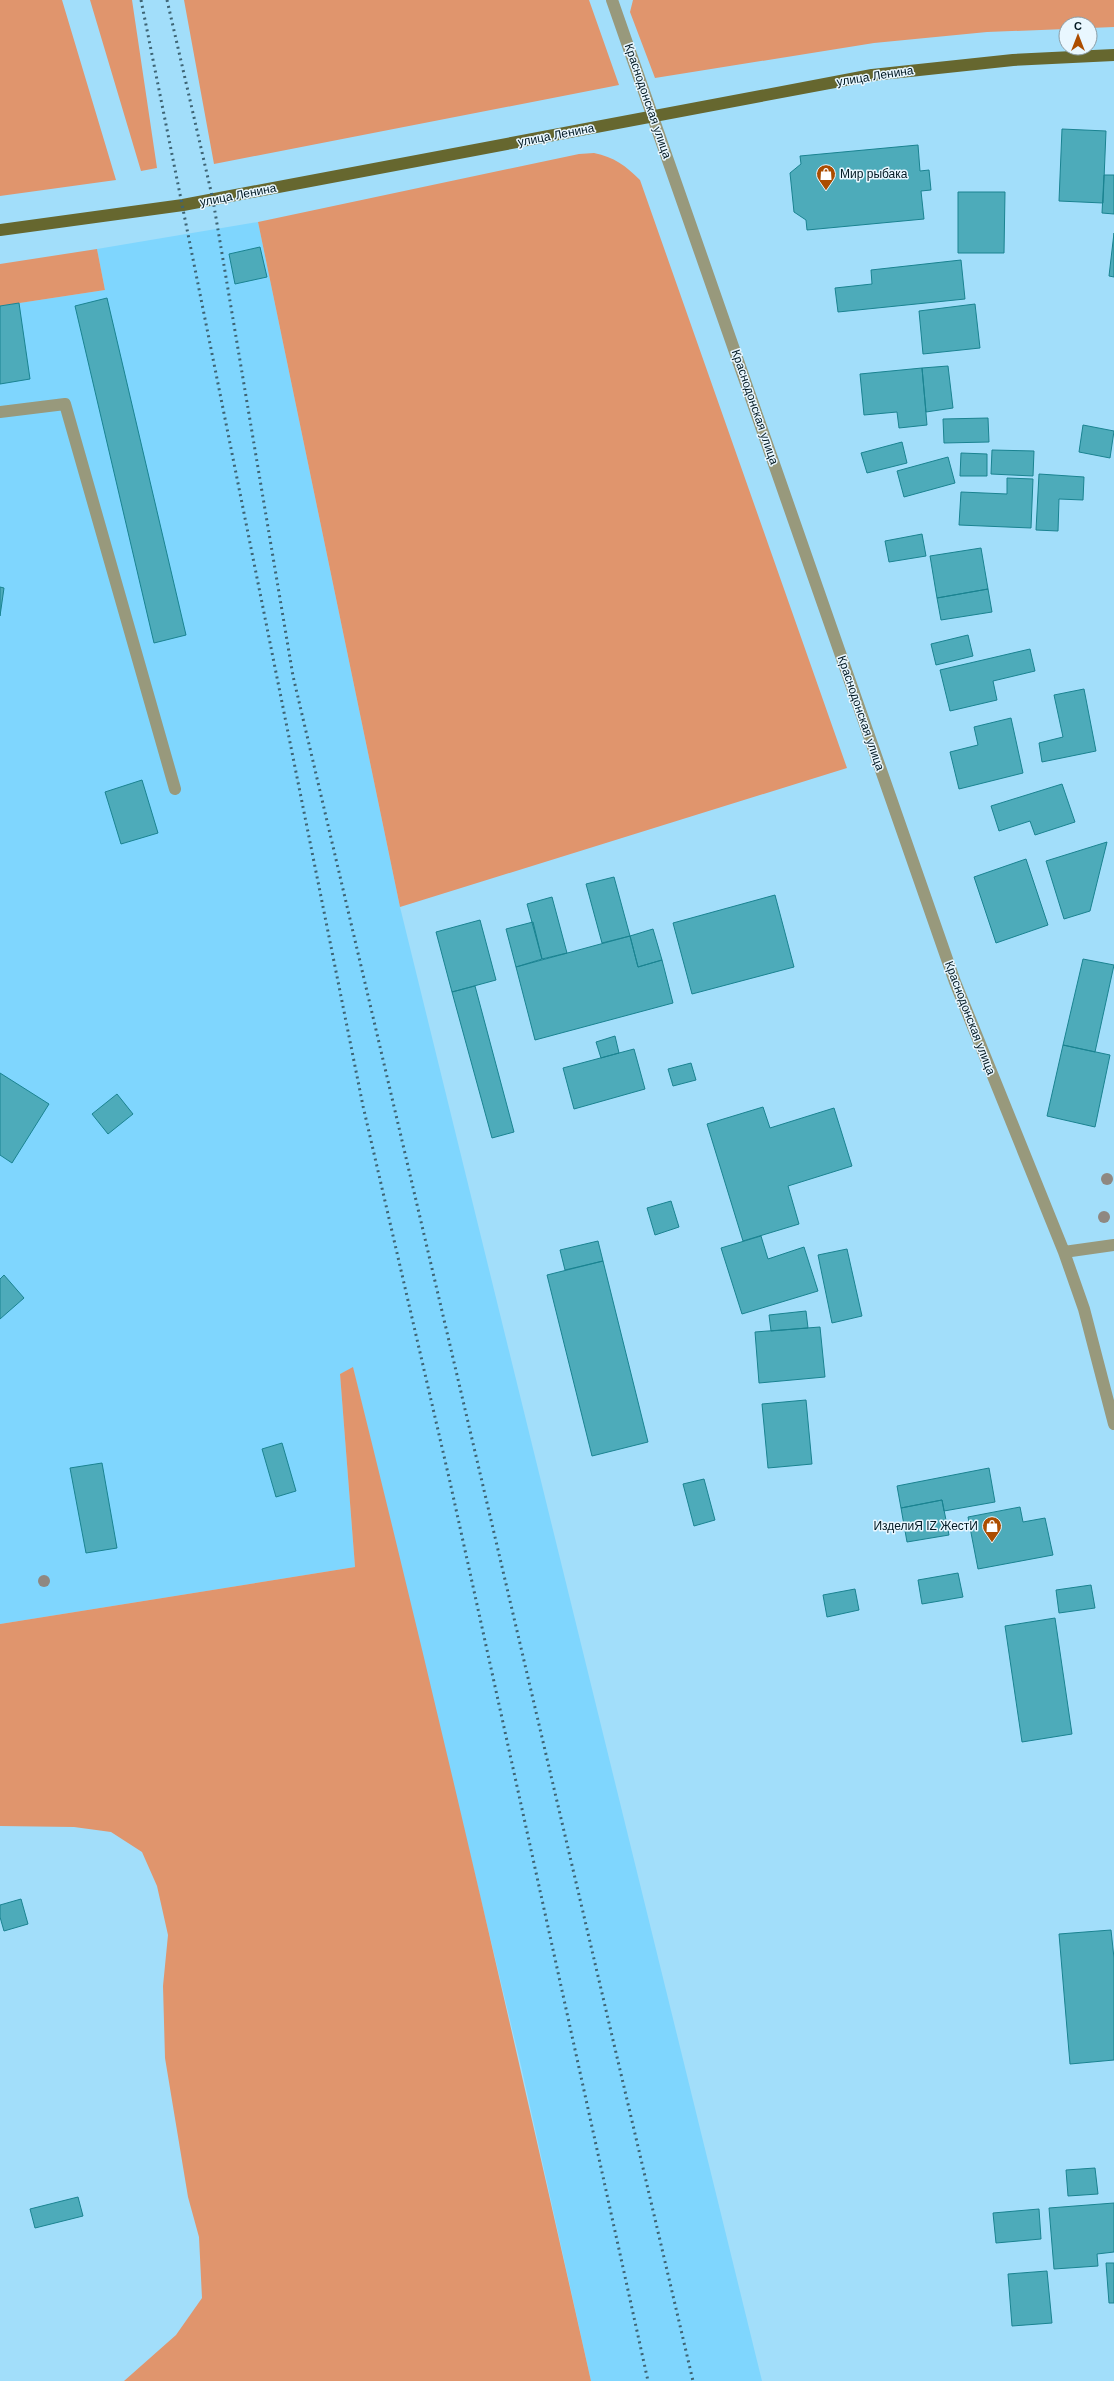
<svg xmlns="http://www.w3.org/2000/svg" width="1114" height="2381" font-family="Helvetica,sans-serif">
<style>
.built{fill:#7fd6fe}
.green{fill:#e0956d}
.building{fill:#4dabba;stroke:#1a8391}
.lines{fill:none;stroke-linecap:round;stroke-linejoin:round}
.minor{stroke:#98997c;stroke-width:12}
.major{stroke:#66672f;stroke-width:12}
.rail{stroke:#3e6474;stroke-width:3;stroke-dasharray:2 4;stroke-linecap:butt}
.tree{fill:#8f8881}
.labels{text-anchor:middle;dominant-baseline:central;stroke-width:3;stroke-linejoin:round;paint-order:stroke}
.street-label{font-size:12px;fill:#011822;stroke:#e9f7ff}
.poi-label{font-size:12px;fill:#011822;stroke:#e9f7ff;text-anchor:start}
</style>
<rect width="100%" height="100%" fill="#a2defa"/>
<path class="built" d="M258,222L400,907L762,2381H591L521,2066L353,1368L340,1374L355,1567L0,1624V306L105,290L97,249Z"/>
<path class="green" d="M0,0H62L116,180L0,196Z
M90,0H132L157,168L141,171Z
M184,0H589L619,85L214,164Z
M633,0H1114V27L1090,28V24H1066V29L987,32L874,43L655,78L630,12Z
M594,153C614,157 626,166 640,180L847,768L400,907L258,222L579,154Z
M97,249L105,290L0,306V264Z
M353,1367C437,1704 515,2042 591,2381H124L176,2335L202,2298L199,2237L188,2197L165,2058L163,1986L168,1935L157,1886L142,1852L111,1832L74,1827L0,1826V1624L355,1567L340,1374Z"/>
<path class="building" d="M1062,129L1106,131L1103,203L1059,201Z
M918,145L920,171L929,170L931,190L921,191L924,219L807,230L806,220L794,212L790,173L801,164L800,156Z
M1104,175H1114V214L1102,213Z
M958,192H1005L1004,253H958Z
M1114,233V277L1109,276Z
M260,247L267,277L235,284L229,254Z
M961,260L965,299L838,312L835,288L872,284L871,270Z
M107,298L186,635L154,643L75,306Z
M19,303L30,379L0,384V306Z
M975,304L980,348L923,354L919,311Z
M948,366L953,408L926,412L922,368Z
M922,368L927,425L899,428L897,412L864,415L860,374Z
M988,418L989,442L944,443L943,419Z
M1083,425L1114,431L1110,458L1079,452Z
M902,442L907,463L867,473L861,453Z
M992,450L1034,451L1033,476L991,474Z
M961,453L987,454V476H960Z
M948,457L955,483L904,497L897,471Z
M1039,474L1084,477L1083,500L1059,499L1058,531L1036,530Z
M1007,478L1033,479L1031,528L959,525L961,492L1007,494Z
M922,534L926,556L889,562L885,541Z
M981,548L988,589L937,598L930,556Z
M0,587L4,588L0,616Z
M988,589L992,612L941,620L937,598Z
M968,635L973,656L936,665L931,644Z
M1030,649L1035,671L993,681L997,700L950,711L940,670Z
M1084,689L1096,751L1042,762L1039,743L1063,737L1054,695Z
M1011,718L1023,773L959,789L950,752L978,745L974,727Z
M142,780L158,833L121,844L105,792Z
M1062,784L1075,822L1035,835L1030,821L999,831L991,806Z
M1107,842L1090,911L1064,919L1046,861Z
M1026,859L1048,925L996,943L974,877Z
M614,877L630,936L602,943L586,884Z
M775,895L794,967L692,994L673,923Z
M552,897L567,953L542,959L527,904Z
M480,920L496,980L452,992L436,932Z
M533,922L542,959L516,967L506,929Z
M653,929L662,960L638,967L630,936Z
M630,936L638,967L662,960L673,1003L535,1040L516,967Z
M1083,959L1114,965L1095,1052L1063,1045Z
M475,986L514,1132L492,1138L452,992Z
M615,1036L619,1053L601,1058L596,1042Z
M1063,1045L1110,1055L1095,1127L1047,1116Z
M634,1049L645,1089L574,1109L563,1068Z
M691,1063L696,1080L673,1086L668,1069Z
M0,1073L49,1104L12,1163L0,1155Z
M117,1094L133,1114L108,1134L92,1114Z
M763,1107L770,1128L834,1108L852,1166L788,1186L799,1224L743,1241L707,1124Z
M671,1201L679,1227L655,1235L647,1208Z
M761,1236L768,1259L804,1247L818,1291L742,1314L721,1248Z
M598,1241L603,1261L565,1270L560,1250Z
M847,1249L862,1316L832,1323L818,1255Z
M603,1261L648,1442L592,1456L547,1275Z
M4,1275L24,1298L0,1319V1279Z
M806,1311L808,1328L771,1331L769,1315Z
M820,1327L825,1377L759,1383L755,1332Z
M806,1400L812,1464L768,1468L762,1404Z
M282,1443L296,1491L276,1497L262,1449Z
M102,1463L117,1548L86,1553L70,1468Z
M989,1468L995,1502L944,1511L942,1500L901,1508L897,1486Z
M704,1479L715,1520L694,1526L683,1484Z
M942,1500L949,1535L907,1542L901,1508Z
M1020,1507L1023,1522L1045,1518L1053,1555L978,1569L968,1517Z
M958,1573L963,1597L922,1604L918,1580Z
M1091,1585L1095,1608L1059,1613L1056,1590Z
M855,1589L859,1610L827,1617L823,1595Z
M1055,1618L1072,1734L1022,1742L1005,1626Z
M21,1899L28,1924L4,1931L0,1917V1905Z
M1111,1930L1114,1958V2060L1070,2064L1059,1934Z
M1095,2168L1098,2194L1068,2196L1066,2170Z
M78,2197L83,2216L35,2228L30,2209Z
M1114,2203V2252L1097,2254L1098,2266L1054,2269L1049,2208Z
M1039,2209L1041,2239L996,2243L993,2213Z
M1106,2263H1114V2303H1109Z
M1047,2271L1052,2323L1012,2326L1008,2274Z"/>
<g class="lines">
<path class="minor" d="M612,0L955,982L1064,1252L1084,1309L1114,1424
M0,412L65,404L175,789
M1064,1252L1114,1245"/>
<path class="major" d="M0,230L183,205L872,75L1013,60L1114,55"/>
<path class="rail" d="M141,0L363,1106L450,1482L648,2381
M167,0L213,200L293,676L693,2381"/>
</g>
<g class="tree">
<circle cx="1107" cy="1179" r="6"/>
<circle cx="1104" cy="1217" r="6"/>
<circle cx="44" cy="1581" r="6"/>
</g>
<defs>
<g id="shop-pin" transform="scale(1)"><path d="M0 17L-7.5 6A9.5 9.5 0 1 1 7.5 6Z" fill="#ac4d00" stroke="#e9f7ff"/><path d="M-5-2.5h2.3a2.7 3.5 0 0 1 5.4 0H5L5.5 6h-11ZM-1.5-2.5h3a1.5 2.3 0 0 0-3 0Z" fill="#fff"/></g>
</defs>
<g fill-rule="evenodd">
<use href="#shop-pin" x="826" y="174"/>
<use href="#shop-pin" x="992" y="1526"/>
</g>
<g class="labels">
<g class="street-label">
<text transform="translate(875 76) rotate(-9)">улица Ленина</text>
<text transform="translate(648 101) rotate(71)">Краснодонская улица</text>
<text transform="translate(556 135) rotate(-11)">улица Ленина</text>
<text transform="translate(238 195) rotate(-11)">улица Ленина</text>
<text transform="translate(755 407) rotate(71)">Краснодонская улица</text>
<text transform="translate(861 713) rotate(71)">Краснодонская улица</text>
<text transform="translate(970 1018) rotate(69)">Краснодонская улица</text>
</g>
<g class="poi-label">
<text x="840" y="174">Мир рыбака</text>
<text x="978" y="1526" text-anchor="end">ИзделиЯ IZ ЖестИ</text>
</g>
</g>
<g transform="translate(1078 36)"><circle r="19" fill="#e9f7ff" stroke="#8c9ea7"/>
<path d="M0-3L7 15L0 10L-7 15Z" fill="#ac4d00"/>
<text y="-6" font-size="11" font-weight="bold" text-anchor="middle" fill="#011822">С</text>
</g>
</svg>
